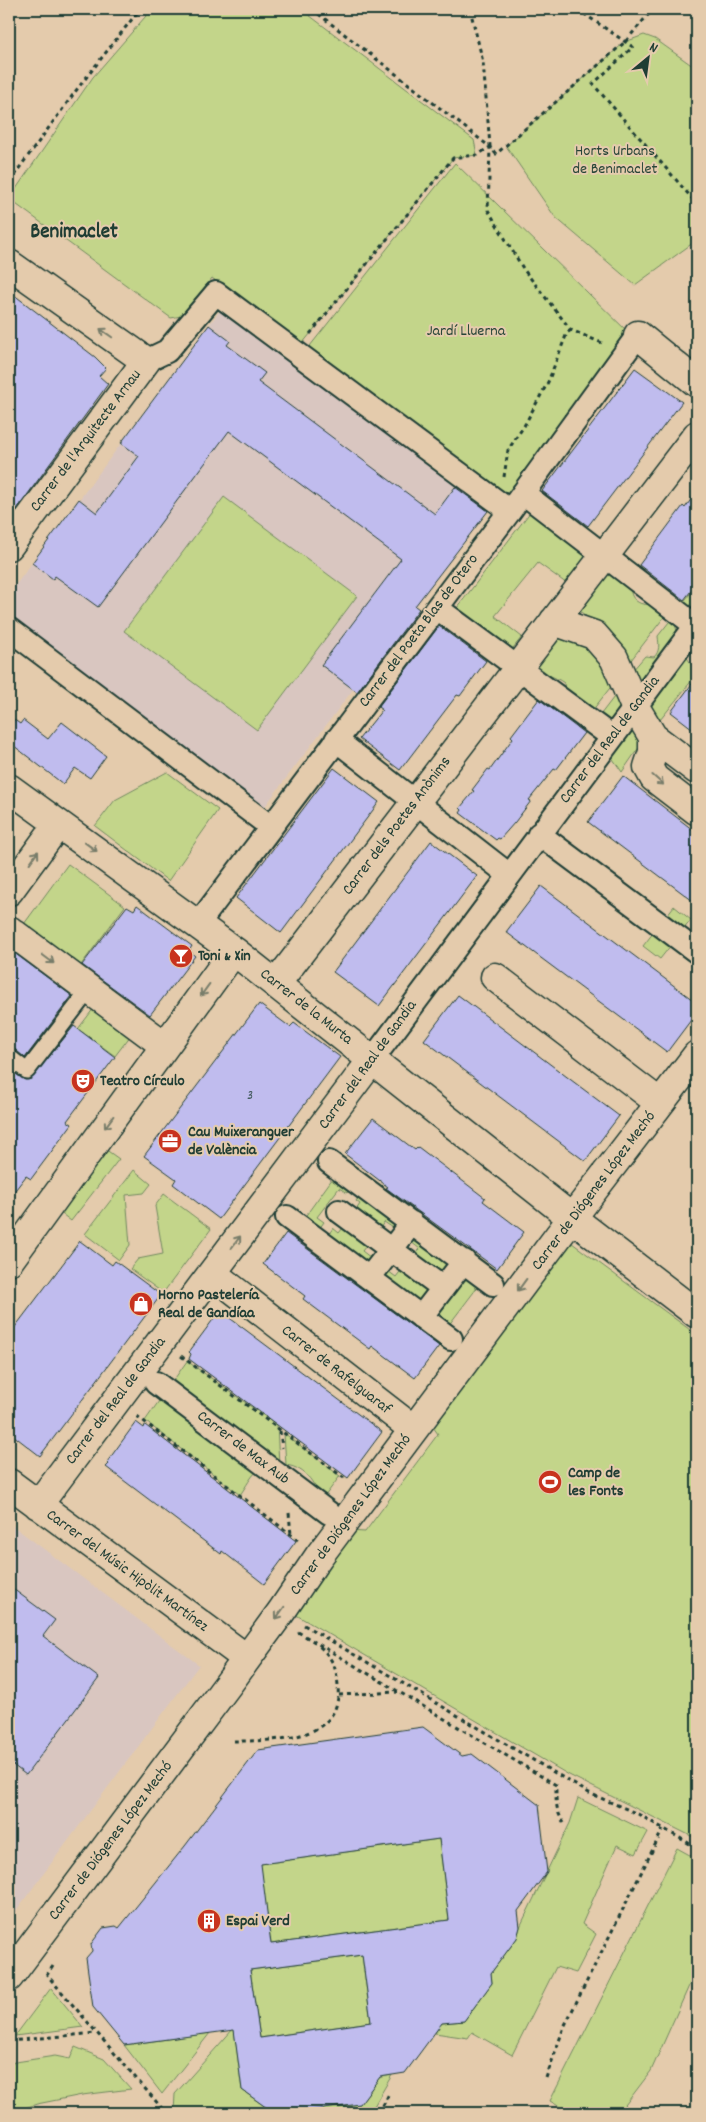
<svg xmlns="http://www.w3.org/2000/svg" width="706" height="2122" font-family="Dekko,sans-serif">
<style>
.built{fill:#d9c6c0}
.green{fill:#c3d58a;stroke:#71895f}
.building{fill:#c0bcee;stroke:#1f3d34;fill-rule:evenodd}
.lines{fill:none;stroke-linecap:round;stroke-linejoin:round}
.service-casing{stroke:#1f3d34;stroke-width:19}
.pedestrian-casing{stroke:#1f3d34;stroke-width:26}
.minor-casing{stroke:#1f3d34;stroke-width:31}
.path{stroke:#1f3d34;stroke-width:3;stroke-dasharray:4 4;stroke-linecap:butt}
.service{stroke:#e4cbac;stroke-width:15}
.pedestrian{stroke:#e4cbac;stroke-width:22}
.minor{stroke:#e4cbac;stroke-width:28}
.oneway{stroke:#787d6a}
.labels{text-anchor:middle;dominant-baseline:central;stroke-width:4;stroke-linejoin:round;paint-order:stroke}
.number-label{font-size:14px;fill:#475d62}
.park-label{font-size:16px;fill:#274538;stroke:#e4cbac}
.street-label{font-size:16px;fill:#1f3d34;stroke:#e4cbac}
.poi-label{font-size:16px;font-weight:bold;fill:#1f3d34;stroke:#e4cbac;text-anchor:start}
.district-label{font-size:21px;font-weight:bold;fill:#1f3d34;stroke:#e4cbac}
</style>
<rect width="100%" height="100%" fill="#e4cbac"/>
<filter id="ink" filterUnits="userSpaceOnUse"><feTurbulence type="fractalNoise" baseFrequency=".02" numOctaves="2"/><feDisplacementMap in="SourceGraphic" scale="10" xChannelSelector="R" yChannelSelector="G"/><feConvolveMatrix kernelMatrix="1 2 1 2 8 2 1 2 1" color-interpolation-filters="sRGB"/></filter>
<g filter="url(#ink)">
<path class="built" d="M224,305L492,505L263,809L9,618V594Z
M9,1523L199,1665L9,1920Z"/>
<path class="green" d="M152,9H301L474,140L477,155L453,158L302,344L212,278L181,316L171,318L9,199L93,77Z
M644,35L655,39L697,69V240L635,285L555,217L506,146L625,42Z
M455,163L631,335L612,360L626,371L535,492L509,504L306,351Z
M224,497L357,596L257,730L124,631Z
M531,511L593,557L570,586L538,563L495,616L522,637L509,653L454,612Z
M610,569L631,585C628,600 642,608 655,603L668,612L628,664L602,630L580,611Z
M697,585V658L688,641L678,609Z
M673,617L682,649L697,674L656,725L632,671L645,656L654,657C660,651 659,645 658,636Z
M562,637L592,645L613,684L592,711L565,693L564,683C555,676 538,672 527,667L546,643Z
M617,693L644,740L622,772L591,727Z
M167,772L218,810L168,881L95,826L115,800Z
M68,864L125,906L81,965L24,924Z
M674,906L691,920L660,959L643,946Z
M94,1008L131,1035L115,1056L78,1029Z
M105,1149L119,1159L71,1221L58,1211Z
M134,1170L151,1184L144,1193L126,1195L130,1245L119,1260L85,1234Z
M335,1175L351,1187L347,1193L339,1188L317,1217L324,1222L319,1229L304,1218Z
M164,1194L211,1229L163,1293L130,1269L138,1259L163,1254L155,1206Z
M360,1195L402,1225L398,1231L384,1222L379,1230L354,1213L360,1204L356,1201Z
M346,1224L369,1242L362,1251L375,1261L371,1267L329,1234L333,1228L339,1233Z
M413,1231L454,1265L450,1270L445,1266L438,1275L414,1256L420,1249L406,1238Z
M572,1243L697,1335V1839L569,1775L286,1609L349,1531L365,1532L438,1434L431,1424Z
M384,1268L396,1277L403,1268L429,1288L424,1307L380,1273Z
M462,1270L480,1284L448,1326L430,1312L435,1305L441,1310L463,1280Z
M187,1361L277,1425L279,1465C252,1469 255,1473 240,1495L145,1421Z
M284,1433L340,1476L319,1504C318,1485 306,1468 286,1465Z
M578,1798L648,1832L636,1854L617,1845L582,1924L596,1934L576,1973L556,1967L512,2055L472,2032L468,2038L435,2033L442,2023L464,2021L492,1983L491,1973L517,1938L520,1927L570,1823Z
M439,1839L449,1920L271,1944L260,1864Z
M677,1848L697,1859V1968L651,2071L619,2113H570L550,2101Z
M362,1955L371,2022L260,2038L250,1970Z
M51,1988L83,2027L15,2036Z
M234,2028L242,2090L274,2113H174L175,2094Z
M210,2033L162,2094L124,2045Z
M75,2047L104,2059L131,2089L82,2095L37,2104L9,2113V2063L55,2056L70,2059Z
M392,2075L370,2113H293L360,2104L380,2077Z"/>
<path class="building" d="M9,291L95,357L106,368L99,376L108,384L9,520Z
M209,325L230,341L227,345L265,373L258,382L435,514L455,487L488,511L415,606L419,609L357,692L321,665L401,559L229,431L98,607L55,576L53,579L32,563L79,499L97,513L139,456L121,443Z
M635,368L682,402L588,526L542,491Z
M697,491V583L684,600L639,565L683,506L685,508Z
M439,626L486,661L460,696L457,695L400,770L359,739L382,710L378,707Z
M697,677V732L671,712Z
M539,699L584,733L556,770L554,769L529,800L531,801L515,822L500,839L498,838L496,840L460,813L462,810L460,808L474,791L472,790L488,769L490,770L513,738L511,736Z
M9,716L20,724L23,720L48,739L62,722L106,756L90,778L75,768L63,784L9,742Z
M334,768L379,802L281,933L236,898Z
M623,776L697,833V904L588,822Z
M431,841L477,876L379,1006L333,972Z
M541,886L697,1003V1012L667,1052L506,932Z
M137,905L192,946L189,951L195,956L150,1015L82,965L127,906L134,910Z
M9,949L72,996L25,1058L9,1044Z
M458,995L619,1116L585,1161L424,1040Z
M259,1004L290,1027L294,1023L340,1057L219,1219L173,1184L176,1179L144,1156Z
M74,1026L115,1057L67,1121L72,1124L31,1179L26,1176L9,1198V1071L10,1070L25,1080L31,1079Z
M373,1118L415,1150L418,1147L485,1198L483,1201L524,1232L497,1269L386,1188L388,1187L345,1154Z
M286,1233L439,1346L415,1378L372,1346L370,1349L319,1311L303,1299L305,1296L263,1264Z
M80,1241L112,1265L115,1261L161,1295L40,1456L9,1432V1335Z
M218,1313L226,1318L227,1316L382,1432L348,1478L189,1359L191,1354L189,1352Z
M136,1422L144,1428L145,1425L296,1541L264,1584L222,1551L221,1554L106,1467L109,1464L107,1462Z
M9,1586L55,1620L43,1636L99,1678L26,1775L9,1762Z
M423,1727L462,1756L472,1754L539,1805L547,1872L518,1911L520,1927L517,1938L491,1973L492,1983L464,2021L442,2023L405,2073L380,2077L360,2104L293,2113H274L242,2090L234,2030L124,2045L93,2007L86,1958L92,1951L91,1944L103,1928L116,1926L119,1928L185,1846L258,1750ZM439,1839L449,1920L271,1944L261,1864ZM362,1955L371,2022L260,2038L250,1970Z"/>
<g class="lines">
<g class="service-casing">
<path id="service" d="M9,1057L27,1071L89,990"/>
</g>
<g class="pedestrian-casing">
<path id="pedestrian" d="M146,361L167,351L216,293L510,511
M523,493L696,626
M437,608L612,737
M9,629L271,827
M336,740L508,874
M539,834L697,952
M198,924L510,511L638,335
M372,1060L697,624
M329,1162L493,1284
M339,1211L443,1288
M287,1217L451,1339
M369,1278L412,1223
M421,1317L464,1261
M156,1383L329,1513"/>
</g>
<g class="minor-casing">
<path id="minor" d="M9,264L146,361L9,546
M638,335L697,383
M554,621L594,635L614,658L635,707L653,737L697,770
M653,737V752L648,767L654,778L697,811
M9,788L234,951L572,1218L697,1314
M9,891L58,824
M9,930L164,1045
M495,977L660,1103
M276,984L697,435
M9,1261L234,951
M212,1273L413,1429
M9,1483L246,1658
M38,1505L372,1060
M9,1977L229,1683L281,1612L319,1556L572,1218L697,1055"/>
</g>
<path class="path" d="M312,9L490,147L488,210L524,270L571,330L602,343
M470,9L483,62L490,146
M577,9L633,47L593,84L697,204
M9,182L78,88L140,9
M310,334L453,158L477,155L490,147L496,154L625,42L653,9
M504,477L508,450L524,426L548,382L567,333L571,330
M181,1356L344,1478
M137,1416L298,1540
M280,1431L282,1448
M289,1513L291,1535
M304,1625L589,1793L638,1814L697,1848
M298,1632L556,1785C556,1800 555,1810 564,1823
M339,1695L398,1692
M234,1741C273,1741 343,1742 338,1686C337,1669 332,1657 319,1646
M53,1966L47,1975L166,2113
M9,2041L96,2033
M546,2078L564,2027L663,1829
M379,2113L390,2092"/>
<use href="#service" class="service"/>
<use href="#pedestrian" class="pedestrian"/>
<use href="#minor" class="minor"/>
</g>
<defs><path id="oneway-shaft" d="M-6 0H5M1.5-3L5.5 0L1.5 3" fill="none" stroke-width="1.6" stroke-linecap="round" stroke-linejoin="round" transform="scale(1.25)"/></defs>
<g class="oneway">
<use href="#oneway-shaft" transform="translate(106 333) rotate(-145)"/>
<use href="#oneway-shaft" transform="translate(658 780) rotate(42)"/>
<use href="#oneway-shaft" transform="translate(91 847) rotate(36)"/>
<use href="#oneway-shaft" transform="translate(34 857) rotate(-54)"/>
<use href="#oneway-shaft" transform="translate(48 959) rotate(37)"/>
<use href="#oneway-shaft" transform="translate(205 990) rotate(126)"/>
<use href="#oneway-shaft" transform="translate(109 1122) rotate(126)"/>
<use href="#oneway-shaft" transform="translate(236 1242) rotate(-53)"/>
<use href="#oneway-shaft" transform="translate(522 1285) rotate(126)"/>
<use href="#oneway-shaft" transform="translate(280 1613) rotate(125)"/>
</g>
</g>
<defs>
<g id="bar-disc" transform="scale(1.25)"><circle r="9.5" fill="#c8321e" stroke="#e4cbac"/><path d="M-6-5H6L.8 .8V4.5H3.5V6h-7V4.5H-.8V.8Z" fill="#fff"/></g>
<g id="theatre-disc" transform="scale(1.25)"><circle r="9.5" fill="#c8321e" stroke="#e4cbac"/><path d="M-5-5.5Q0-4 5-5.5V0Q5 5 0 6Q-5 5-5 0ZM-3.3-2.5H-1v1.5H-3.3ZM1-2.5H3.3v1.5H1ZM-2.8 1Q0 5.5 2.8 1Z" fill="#fff"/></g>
<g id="office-disc" transform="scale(1.25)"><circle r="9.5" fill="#c8321e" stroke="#e4cbac"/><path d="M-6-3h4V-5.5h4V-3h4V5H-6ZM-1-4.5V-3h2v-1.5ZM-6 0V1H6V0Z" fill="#fff"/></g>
<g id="shop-disc" transform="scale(1.25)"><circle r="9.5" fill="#c8321e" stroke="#e4cbac"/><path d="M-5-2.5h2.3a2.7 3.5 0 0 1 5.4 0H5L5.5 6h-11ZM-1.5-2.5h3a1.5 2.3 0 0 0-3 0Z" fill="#fff"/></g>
<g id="stadium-disc" transform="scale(1.25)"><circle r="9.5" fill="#c8321e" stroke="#e4cbac"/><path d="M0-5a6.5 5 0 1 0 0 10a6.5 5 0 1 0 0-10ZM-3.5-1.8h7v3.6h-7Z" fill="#fff"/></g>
<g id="building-disc" transform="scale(1.25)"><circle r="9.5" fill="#c8321e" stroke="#e4cbac"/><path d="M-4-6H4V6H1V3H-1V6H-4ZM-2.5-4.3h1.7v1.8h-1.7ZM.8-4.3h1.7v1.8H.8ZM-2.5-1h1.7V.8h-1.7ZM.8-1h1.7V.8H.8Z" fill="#fff"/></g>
</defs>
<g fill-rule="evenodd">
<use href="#bar-disc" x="181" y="956"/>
<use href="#theatre-disc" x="83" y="1081"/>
<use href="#office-disc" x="170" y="1141"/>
<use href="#shop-disc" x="141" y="1304"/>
<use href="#stadium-disc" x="550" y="1482"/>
<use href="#building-disc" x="209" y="1921"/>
</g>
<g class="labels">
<g class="number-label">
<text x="250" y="1096">3</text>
</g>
<g class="park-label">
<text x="615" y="151">Horts Urbans<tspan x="615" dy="18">de Benimaclet</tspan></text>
<text x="466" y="331">Jardí Lluerna</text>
</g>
<g class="street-label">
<text transform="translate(86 441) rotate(-53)">Carrer de l'Arquitecte Arnau</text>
<text transform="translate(419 631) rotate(-53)">Carrer del Poeta Blas de Otero</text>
<text transform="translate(610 740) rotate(-53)">Carrer del Real de Gandia</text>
<text transform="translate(397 826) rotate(-53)">Carrer dels Poetes Anònims</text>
<text transform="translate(306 1007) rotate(38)">Carrer de la Murta</text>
<text transform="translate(368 1065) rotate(-54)">Carrer del Real de Gandia</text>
<text transform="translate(594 1191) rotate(-53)">Carrer de Diógenes López Mechó</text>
<text transform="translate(336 1370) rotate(38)">Carrer de Rafelguaraf</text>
<text transform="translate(116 1401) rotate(-53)">Carrer del Real de Gandia</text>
<text transform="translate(243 1448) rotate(37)">Carrer de Max Aub</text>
<text transform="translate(351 1515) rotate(-54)">Carrer de Diógenes López Mechó</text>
<text transform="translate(127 1571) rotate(36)">Carrer del Músic Hipòlit Martínez</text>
<text transform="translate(111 1841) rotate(-53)">Carrer de Diógenes López Mechó</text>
</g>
<g class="poi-label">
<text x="198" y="956">Toni &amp; Xin</text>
<text x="100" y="1081">Teatro Círculo</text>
<text x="188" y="1132">Cau Muixeranguer<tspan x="188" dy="18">de València</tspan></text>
<text x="158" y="1295">Horno Pastelería<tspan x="158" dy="18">Real de Gandíaa</tspan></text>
<text x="568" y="1473">Camp de<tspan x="568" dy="18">les Fonts</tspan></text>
<text x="226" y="1921">Espai Verd</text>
</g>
<g class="district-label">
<text x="74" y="233">Benimaclet</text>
</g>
</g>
<rect width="706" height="2122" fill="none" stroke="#e4cbac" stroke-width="30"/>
<rect x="15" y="15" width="676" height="2092" fill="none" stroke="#1f3d34" stroke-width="2" filter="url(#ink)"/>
<g transform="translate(648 58) rotate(29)" stroke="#e4cbac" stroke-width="4" paint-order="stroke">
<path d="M0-4L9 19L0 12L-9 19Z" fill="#1f3d34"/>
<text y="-8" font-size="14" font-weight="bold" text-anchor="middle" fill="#1f3d34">N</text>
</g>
</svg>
